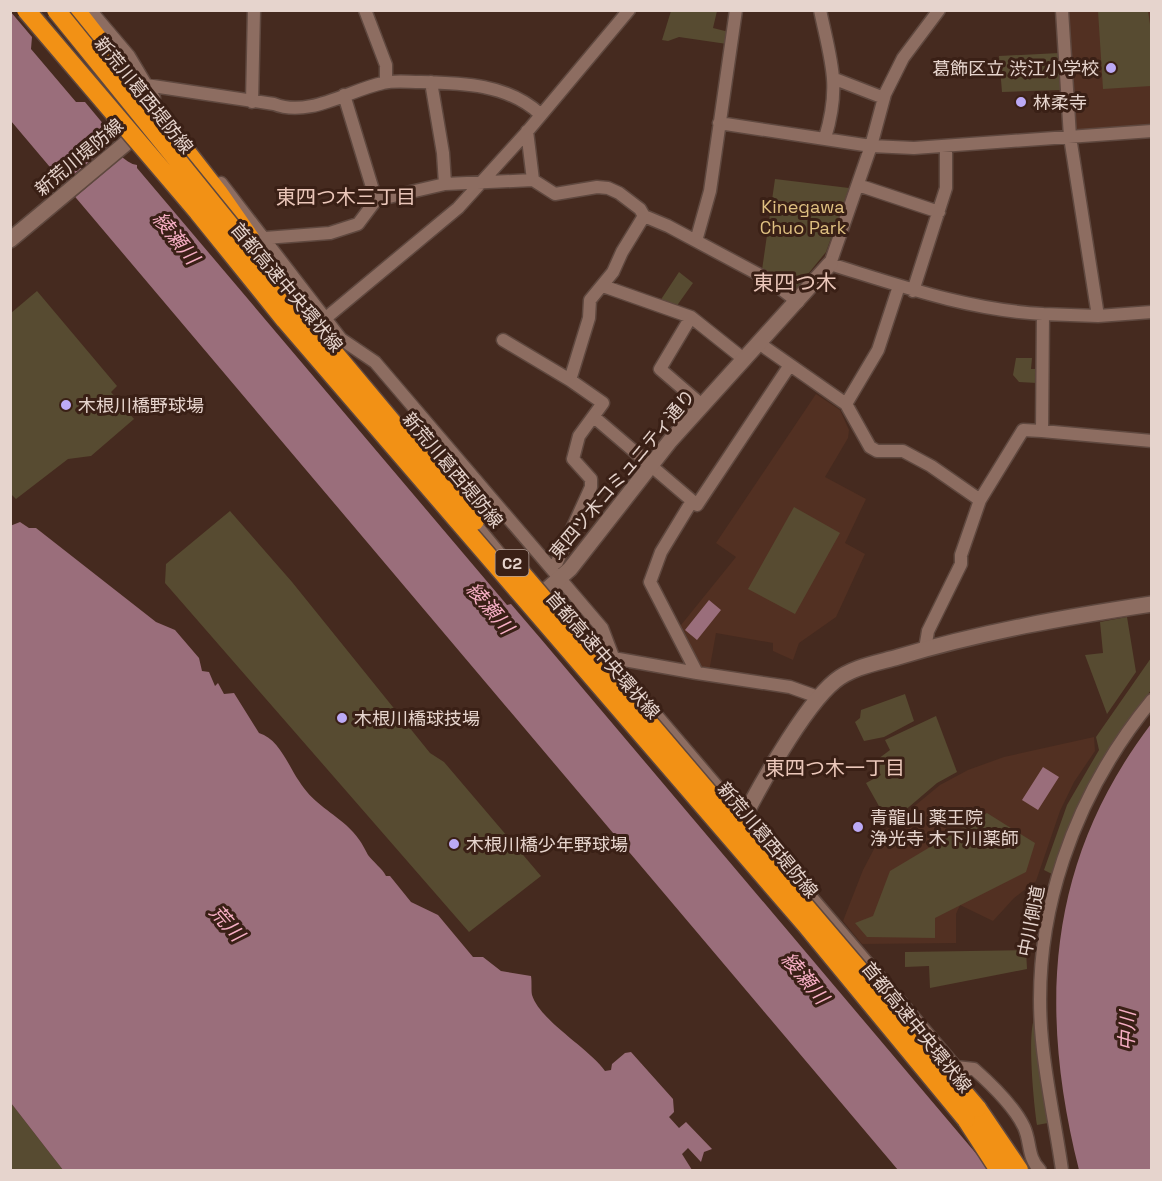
<svg xmlns="http://www.w3.org/2000/svg" width="1162" height="1181" font-family="'Space Grotesk','Noto Sans JP',sans-serif">
<style>
.built{fill:#523022}
.green{fill:#574b31}
.water{fill:#9a6e7b}
.pier{fill:#452a1f}
.lines{fill:none;stroke-linecap:round;stroke-linejoin:round}
.street-casing{stroke:#5f483f;stroke-width:15}
.secondary-casing{stroke:#5f483f;stroke-width:18}
.highway-casing{stroke:#5f483f;stroke-width:21}
.street{stroke:#8d6d61;stroke-width:12}
.secondary{stroke:#8d6d61;stroke-width:15}
.highway{stroke:#f29115;stroke-width:18}
.highway-bridge-casing{stroke:#5f483f;stroke-width:21;stroke-linecap:butt}
.highway-bridge{stroke:#f29115;stroke-width:18}
.poi-dot{fill:#bcaaf6;stroke:#3a2016;stroke-width:2}
.labels{text-anchor:middle;dominant-baseline:central;stroke-width:6;stroke-linejoin:round;paint-order:stroke}
.shield{fill:#3a2016;stroke:#b29e96;stroke-width:1.5}
.shield-label{font-size:16px;font-weight:bold;fill:#e6d4cd}
.poi-label{font-size:18px;fill:#e6d4cd;stroke:#3a2016;text-anchor:start}
.street-label{font-size:18px;fill:#e6d4cd;stroke:#3a2016}
.park-label{font-size:18px;fill:#dfc081;stroke:#3a2016}
.neighbourhood-label{font-size:20px;fill:#ebc7ba;stroke:#3a2016}
.water-label{font-size:20px;font-style:italic;fill:#f6aec4;stroke:#3a2016}
.quarter-label{font-size:21px;fill:#ebc7ba;stroke:#3a2016}
</style>
<rect width="100%" height="100%" fill="#452a1f"/>
<path class="built" d="M1068,11H1151V126L1075,131Z
M816,394L840,410L849,430L848,438L825,477L866,499L845,543L865,554L836,617L799,643L793,660L773,651V643L716,633L709,672L698,670L677,630L736,557L716,543Z
M1094,737L1095,751L1074,782L1060,811L1036,881L1014,898L993,921L960,905L956,914V943L862,944L843,921L863,870L883,832L940,785L968,770L1004,757Z"/>
<path class="green" d="M671,11H717L713,28L729,32L727,44L679,37L668,41L662,40Z
M1098,11H1148L1152,38L1151,86L1103,89Z
M1059,53L1061,90L1002,92L999,56Z
M775,179L849,188L826,252L794,291L762,270Z
M679,272L693,283L676,307L660,301Z
M37,291L117,386L111,392L134,419L91,456L68,459L16,499L10,493L11,313Z
M1016,358H1032L1031,369H1037V383L1019,382L1013,375Z
M794,507L840,533L795,614L748,589Z
M230,511L292,582L430,753L444,762L541,876L469,932L165,583L166,564Z
M1127,617L1136,672L1107,714L1085,655L1103,653L1100,622Z
M1151,658V690L1110,748L1082,797L1063,844L1054,875L1044,870L1067,805L1099,750L1096,737Z
M905,694L914,721L884,737L864,741L855,722L860,718L861,710Z
M936,716L957,772L937,783L889,824L866,783L881,775L874,762L890,750L885,740Z
M987,813L1035,843L1026,872L935,918V938L867,937L855,923L873,916L890,871Z
M1026,950L1027,969L930,988L929,966L905,967V952Z
M1036,1015L1037,1050L1048,1123L1037,1125C1034,1106 1026,1027 1036,1015Z
M11,1103L63,1170H11Z"/>
<path class="water" d="M10,11L32,37L31,49L76,102H85L105,126L104,135C110,146 126,164 137,165V168L507,605L511,604L541,639L990,1170H898L11,121Z
M20,522L29,528H36L156,622L175,630L199,658L202,671L209,672L215,686L218,683L224,694L234,693L259,733C279,739 288,765 299,781C312,802 329,810 346,825C357,835 362,843 368,855C373,862 382,868 386,876H390L411,902L438,915L473,957H483L501,971L531,976C532,982 531,990 532,995C540,1021 589,1048 605,1071L611,1070L612,1064L625,1053L631,1052L673,1099L674,1112L669,1117L679,1128L686,1122L712,1149L704,1152L701,1162L688,1148L682,1154L692,1170H63L11,1103L10,526Z
M709,600L721,610L697,640L685,630Z
M1151,724V1170H1079C1038,1007 1047,861 1151,724Z
M1043,767L1059,777L1038,810L1022,800Z"/>
<path class="pier" d="M107,147L119,160L73,199L61,185Z"/>
<g class="lines">
<g class="street-casing">
<path id="street" d="M90,10L129,56L154,98
M365,10L386,65V82
M820,10C831,62 841,85 825,138
M1062,10L1070,137L1098,316
M835,79L884,98
M431,82L443,153L445,184
M146,85L274,104C309,118 349,90 383,83C395,80 408,82 420,82C462,83 508,84 540,114
M344,95L376,200
M252,102L254,10
M719,123L871,146L914,148L1152,131
M533,180L555,194L597,187L608,188L619,193L640,209L644,216L668,226L771,281L798,302
M221,183L341,339L375,362L602,628L618,670L956,1067L963,1084
M858,185L939,212
M265,238L330,233L358,224L376,200L445,184L533,180L527,131
M696,241L710,191L736,10
M603,286L691,317L745,360
M913,291L946,188V146
M1043,314L1098,316L1152,312
M691,317L660,369L703,406
M321,322L458,208L526,133L629,10
M503,340L570,380L603,403L579,436L573,459L591,479V487L557,562L551,567
M760,344L846,404L870,447L877,451H903L931,466L980,500
M570,380L589,318L590,300L613,272L622,252L644,216
M846,404L878,350L899,286
M594,417L697,505L790,365
M1042,431L1152,441
M692,501L661,552L650,582L697,673L790,687L818,697
M925,649L928,631L961,564V555L980,500L1023,430L1042,431L1043,314C968,310 901,286 830,264L871,146L885,94L903,58L939,10
M613,658L697,673
M956,1067L974,1069C991,1084 1014,1106 1024,1127C1031,1142 1027,1157 1040,1170
M1062,1170C1056,1127 1046,1084 1042,1040C1030,917 1074,795 1152,700"/>
</g>
<g class="secondary-casing">
<path id="secondary" d="M10,240L143,129
M465,514L507,565
M536,599L570,569L670,441L830,264
M736,833C755,794 803,707 835,681C852,667 877,663 898,657C981,632 1066,617 1152,604"/>
</g>
<g class="highway-casing">
<path id="highway" d="M76,10L218,192L250,238
M977,1108L1019,1170
M966,1119L999,1170"/>
</g>
<use href="#street" class="street"/>
<use href="#secondary" class="secondary"/>
<use href="#highway" class="highway"/>
<g class="highway-bridge-casing">
<path id="highway-bridge" d="M26,10L198,212L285,320L806,925L966,1119
M56,10L310,324L475,521
M518,569L977,1108"/>
</g>
<use href="#highway-bridge" class="highway-bridge"/>
</g>
<g class="poi-dot">
<circle cx="1111" cy="68" r="6"/>
<circle cx="1021" cy="102" r="6"/>
<circle cx="66" cy="405" r="6"/>
<circle cx="342" cy="718" r="6"/>
<circle cx="858" cy="827" r="6"/>
<circle cx="454" cy="844" r="6"/>
</g>
<g class="labels">
<rect class="shield" x="495.5" y="550" width="33" height="26" rx="4.5"/>
<g class="shield-label">
<text x="512" y="563">C2</text>
</g>
<g class="poi-label">
<text x="1099" y="68" text-anchor="end">葛飾区立 渋江小学校</text>
<text x="1033" y="102">林柔寺</text>
<text x="78" y="405">木根川橋野球場</text>
<text x="354" y="718">木根川橋球技場</text>
<text x="870" y="817">青龍山 薬王院<tspan x="870" dy="21">浄光寺 木下川薬師</tspan></text>
<text x="466" y="844">木根川橋少年野球場</text>
</g>
<g class="street-label">
<text transform="translate(144 95) rotate(51)">新荒川葛西堤防線</text>
<text transform="translate(79 157) rotate(-40)">新荒川堤防線</text>
<text transform="translate(287 287) rotate(50)">首都高速中央環状線</text>
<text transform="translate(453 470) rotate(50)">新荒川葛西堤防線</text>
<text transform="translate(622 474) rotate(-50)">東四ツ木コミュニティ通り</text>
<text transform="translate(603 655) rotate(49)">首都高速中央環状線</text>
<text transform="translate(768 840) rotate(50)">新荒川葛西堤防線</text>
<text transform="translate(1031 921) rotate(-79)">中川側道</text>
<text transform="translate(917 1027) rotate(51)">首都高速中央環状線</text>
</g>
<g class="park-label">
<text x="803" y="206">Kinegawa<tspan x="803" dy="21">Chuo Park</tspan></text>
</g>
<g class="neighbourhood-label">
<text x="346" y="197">東四つ木三丁目</text>
<text x="835" y="768">東四つ木一丁目</text>
</g>
<g class="water-label">
<text transform="translate(176 238) rotate(51)">綾瀬川</text>
<text transform="translate(490 608) rotate(50)">綾瀬川</text>
<text transform="translate(227 923) rotate(49)">荒川</text>
<text transform="translate(805 978) rotate(50)">綾瀬川</text>
<text transform="translate(1127 1031) rotate(-88)">中川</text>
</g>
<g class="quarter-label">
<text x="795" y="282">東四つ木</text>
</g>
</g>
<rect width="1162" height="1181" fill="none" stroke="#e6d4cd" stroke-width="24"/>
</svg>
